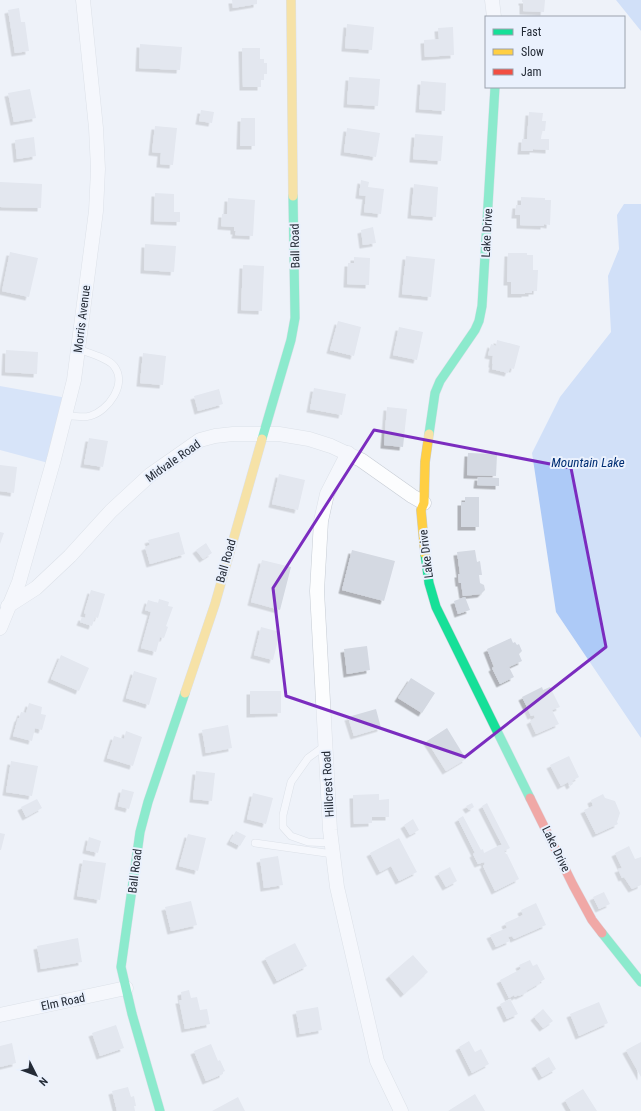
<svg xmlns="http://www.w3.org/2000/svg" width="641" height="1111" font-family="'Roboto Condensed',sans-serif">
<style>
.forest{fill:#bbd3f8}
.water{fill:#adcaf7}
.building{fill:#d4d9e2;filter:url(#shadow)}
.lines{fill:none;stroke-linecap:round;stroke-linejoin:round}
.lane-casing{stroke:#c6ccd4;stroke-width:8}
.street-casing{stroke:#c6ccd4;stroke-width:15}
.fast-casing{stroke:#c6ccd4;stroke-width:10}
.slow-casing{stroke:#c6ccd4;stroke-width:10}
.jam-casing{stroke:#c6ccd4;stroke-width:10}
.lane{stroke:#fcfdfe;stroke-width:7}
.street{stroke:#fcfdfe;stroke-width:14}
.fast{stroke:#16e098;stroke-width:9}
.slow{stroke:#ffcf43;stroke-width:9}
.jam{stroke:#f24e42;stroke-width:9}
.marked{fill:none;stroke:#7b2cbf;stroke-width:3;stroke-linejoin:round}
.labels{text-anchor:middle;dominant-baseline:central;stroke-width:4;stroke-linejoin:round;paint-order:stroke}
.street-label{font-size:12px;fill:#242b36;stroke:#eaf1fd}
.water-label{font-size:13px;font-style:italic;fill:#002e73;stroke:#eaf1fd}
</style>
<defs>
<filter id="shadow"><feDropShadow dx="-3.5" dy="3.5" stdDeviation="0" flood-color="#0004"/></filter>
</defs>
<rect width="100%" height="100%" fill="#eef2f9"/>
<path class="forest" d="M0,386L67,398L52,464L0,450Z"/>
<path class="water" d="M616,0H641V31Z
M624,204H641V738L556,612L532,453L560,397L611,332L608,276L619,249L617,215Z"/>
<path class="building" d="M232,0H257V4L233,8Z
M522,0H545L544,12L523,11V2H522Z
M19,8L21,22H25L29,51L15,53L8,10Z
M347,24L374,27L372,50L345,48Z
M453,27L454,55L425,57L424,40L439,39L438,28Z
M140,44L182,47L180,70L139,68Z
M242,48H260V59H264V63H267V74H264V80H261V87H243Z
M349,77L380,79L378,106L347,104Z
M421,81L446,83L445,111L419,109Z
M30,89L36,118L14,122L8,93Z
M201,110L214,112L212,123L199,121Z
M529,112L543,113L542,121H546L545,131H542L541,139H549V150L533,149V151H521L522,139H527Z
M241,118H255V146H240Z
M155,126L177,128L173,165L160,164L161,153L152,152Z
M347,128L380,133L376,157L344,152Z
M415,134L443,136L441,161L413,159Z
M34,137L36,156L17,159L15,140Z
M361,180L369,182L368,187L384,189L381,214L364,212L366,196L359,195Z
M0,182L42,184L41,208L0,207Z
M414,184L438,187L436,217L411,215Z
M155,193L174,194V212H180V222L154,221Z
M521,197L545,198V200H551L550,225L544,224V226L520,225V215H515L516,205H521Z
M228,198L255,200L253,236L235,235L236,231H234V227L221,226L222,214H227Z
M373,227L376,243L363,245L361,230Z
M145,244L176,246L174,272L144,270Z
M10,252L38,258L29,297L2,291Z
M508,253H527V255H533V270H538L537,291H532V293H525V294H511V282H507Z
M406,256L435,259L431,297L402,294Z
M354,257L370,258L369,285L347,284L348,263H354Z
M243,265L264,266L262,311L241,310Z
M338,321L361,327L354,356L330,350Z
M399,327L423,332L417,360L393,355Z
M497,340L520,346L514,369L510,368L508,373L492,369L493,364H492L493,356L488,355L491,344L496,346Z
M6,350L38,352L37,374L5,372Z
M143,353L166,356L163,385L140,383Z
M314,388L346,394L342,415L310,409Z
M219,389L223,404L198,411L194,396Z
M387,407L407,409L403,447L384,445Z
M89,438L108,441L103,467L84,464Z
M468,453L497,454L496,476L467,475Z
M0,465L17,467L14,493L0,491Z
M279,474L305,480L298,510L272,504Z
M478,477L499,478V486L477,485Z
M465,497H479V527H461V502H465Z
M0,532L4,533L0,544Z
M179,532L185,554L150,564L145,547L150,545L148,540Z
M206,543L212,553L203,559L196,550Z
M352,550L395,561L384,601L342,590Z
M475,550L477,562L480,561L482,575H479L480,583L484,585L485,590L481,594L463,596L461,583H459L458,574H460L457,552Z
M262,560L291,567L280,610L251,602Z
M91,590L105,594L98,618L95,617L92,626L80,622L82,617L85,618L86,614L84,613Z
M465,597L470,610L458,614L454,601Z
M159,599L169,602L168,606L173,607L166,626L168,627L164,638L160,637L156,652L141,648L151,612L145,610L148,600L158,603Z
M261,627L280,632L273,660L254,655Z
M511,638L513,643L515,642L517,645L519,644L522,651L519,654L522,661L509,667L514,677L500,684L492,668L494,667L487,649Z
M367,646L370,670L347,674L344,649Z
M61,655L89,668L79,691L51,679Z
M134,671L157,678L149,705L126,698Z
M411,678L435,693L422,713L398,698Z
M542,687L543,690L550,687L560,707L552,710L559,724L536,734L530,721L535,718L534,715L531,716L528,709L530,708L529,706L527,707L522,697Z
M250,691H281V713L250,714Z
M29,703L42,707L41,714L46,715L42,730L35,728L32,741L13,736L18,718H19L21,712L26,713Z
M376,709L381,728L354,736L348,717Z
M228,725L232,748L206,753L202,730Z
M447,728L466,759L446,771L427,741Z
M126,731L142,737L133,766L107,758L114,736L124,739Z
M569,756L579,777L572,781L573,784L570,786L568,782L561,786L550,765Z
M11,761L38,766L32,796L6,792Z
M196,771L215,773L212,801L193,799Z
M122,789L134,792L129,809L118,806Z
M253,793L273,798L266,824L247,819Z
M379,794V800L389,799V817H372V823L354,824L353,795Z
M603,794L605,798L615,801L620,813L617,822L618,824L596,834L584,810L593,806L591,800Z
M37,799L42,808L26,817L21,807Z
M472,803L474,807L469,810L466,806Z
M487,803L510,848L504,851L506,854H507L519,879L495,891L483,866L485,864L484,862L478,864L473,854L475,853L458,819L463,816L481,850L483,849L484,853L500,845H502L482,806Z
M413,819L419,830L410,835L404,825Z
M236,831L246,836L240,846L230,841Z
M0,833L5,834L1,850H0Z
M188,834L206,838L198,871L179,866Z
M89,837L101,841L98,853L86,850Z
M399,838L417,872L399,881L391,866L380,872L370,853Z
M629,846L635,859L641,857V885L632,889L624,877L622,878L618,869L622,868L615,853Z
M278,856L283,885L264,888L260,859Z
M83,860L106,863L100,900L77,896Z
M450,867L457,881L446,887L438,873Z
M604,892L610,904L599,909L593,897Z
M191,901L197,925L171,931L165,907Z
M536,903L546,925L514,939L512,936L508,937L510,941L496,947L490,935L507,928L505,923L523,915L521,910Z
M78,938L82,962L41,969L37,946Z
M295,943L307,966L277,981L265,958Z
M413,955L428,972L404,994L389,976Z
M530,960L533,966L537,964L545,979L540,982V983L526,991L527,992L519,996L518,995L515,997L514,995L509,998L500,980L521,969L519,965Z
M189,990L191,998L197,997L200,1010L207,1009L210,1024L185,1029L179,1000H182L181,992Z
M510,999L518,1014L507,1019L500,1004Z
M599,1002L608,1023L579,1036L570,1014Z
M318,1007L322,1030L300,1034L296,1011Z
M543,1009L553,1021L543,1028L534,1017Z
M116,1025L124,1048L100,1056L92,1033Z
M469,1041L475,1052L481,1049L489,1064L472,1073L459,1047Z
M641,1042V1077L626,1050Z
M12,1043L16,1063L0,1067V1046Z
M211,1044L218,1061L220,1060L225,1071L223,1072V1074L206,1081L194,1051Z
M549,1057L556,1069L542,1077L535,1065Z
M128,1087L131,1097L134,1096L136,1106H134L135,1111H117L112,1091Z
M583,1089L597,1111H571L565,1100Z
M475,1094L485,1111H448Z
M238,1097L245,1111H212Z"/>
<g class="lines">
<g class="lane-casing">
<path id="lane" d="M65,415C72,416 83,418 90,416C108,411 128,384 114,366C108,358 88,353 78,349
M326,745L308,758L291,782L283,815V827L291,836L308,842L332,843
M255,843L333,854"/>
</g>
<g class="street-casing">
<path id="street" d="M492,0L494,17
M348,453L327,494L321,521L317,591L330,830L337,887L377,1061L401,1111
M8,606L36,588L70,556L111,511L150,475L200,440L215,436L233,434H279L309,439L331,446L361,460L412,496L424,503
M0,628L19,582L54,459L74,380L96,211L98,169L96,128L83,0
M0,1015L126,988"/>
</g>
<g class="fast-casing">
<path id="fast" d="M429,434L435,393L440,381L475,330L479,321L482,306L495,87
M262,439L291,340L295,318L293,196
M425,554L429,583L436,607L530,798
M602,933L641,982
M160,1111L132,1014L121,967L140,832L148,802L185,693"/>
</g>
<g class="slow-casing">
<path id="slow" d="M291,0L293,196
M425,554L421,510L424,503L425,462L429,434
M185,693L215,604L262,439"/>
</g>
<g class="jam-casing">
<path id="jam" d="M530,798L573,885L592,920L602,933"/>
</g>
<use href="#lane" class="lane"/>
<use href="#street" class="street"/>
<use href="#fast" class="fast"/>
<use href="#slow" class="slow"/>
<use href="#jam" class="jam"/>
</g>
<path d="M0 0H641V1111H0ZM374,430L571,468L606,647L465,757L286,696L273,588Z" fill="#eef2f9" fill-opacity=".55" fill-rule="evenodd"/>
<path class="marked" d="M374,430L571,468L606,647L465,757L286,696L273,588Z"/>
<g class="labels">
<g class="street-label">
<text transform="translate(487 233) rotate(-87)">Lake Drive</text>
<text transform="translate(295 246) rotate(-91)">Ball Road</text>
<text transform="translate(82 319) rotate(-83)">Morris Avenue</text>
<text transform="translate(173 461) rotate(-35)">Midvale Road</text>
<text transform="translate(426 554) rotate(-97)">Lake Drive</text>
<text transform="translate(226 561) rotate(-74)">Ball Road</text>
<text transform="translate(328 784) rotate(-93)">Hillcrest Road</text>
<text transform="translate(556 849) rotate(64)">Lake Drive</text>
<text transform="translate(135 871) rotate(-83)">Ball Road</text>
<text transform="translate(63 1002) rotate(-12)">Elm Road</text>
</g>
<g class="water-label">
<text x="588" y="462">Mountain Lake</text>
</g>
</g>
<rect x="485" y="16" width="140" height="72" fill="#eaf1fd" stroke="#9ba2ad"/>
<rect x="493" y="29" width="20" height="6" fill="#16e098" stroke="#9ba2ad"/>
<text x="521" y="36" font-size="12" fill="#242b36">Fast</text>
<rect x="493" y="49" width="20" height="6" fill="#ffcf43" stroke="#9ba2ad"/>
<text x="521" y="56" font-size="12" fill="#242b36">Slow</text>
<rect x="493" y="69" width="20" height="6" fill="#f24e42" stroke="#9ba2ad"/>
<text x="521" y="76" font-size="12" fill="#242b36">Jam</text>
<g transform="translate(36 1075) rotate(132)" stroke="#eaf1fd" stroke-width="3" paint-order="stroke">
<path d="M0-3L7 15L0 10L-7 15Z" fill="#242b36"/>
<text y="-6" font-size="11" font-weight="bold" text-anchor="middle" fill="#242b36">N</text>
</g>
</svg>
